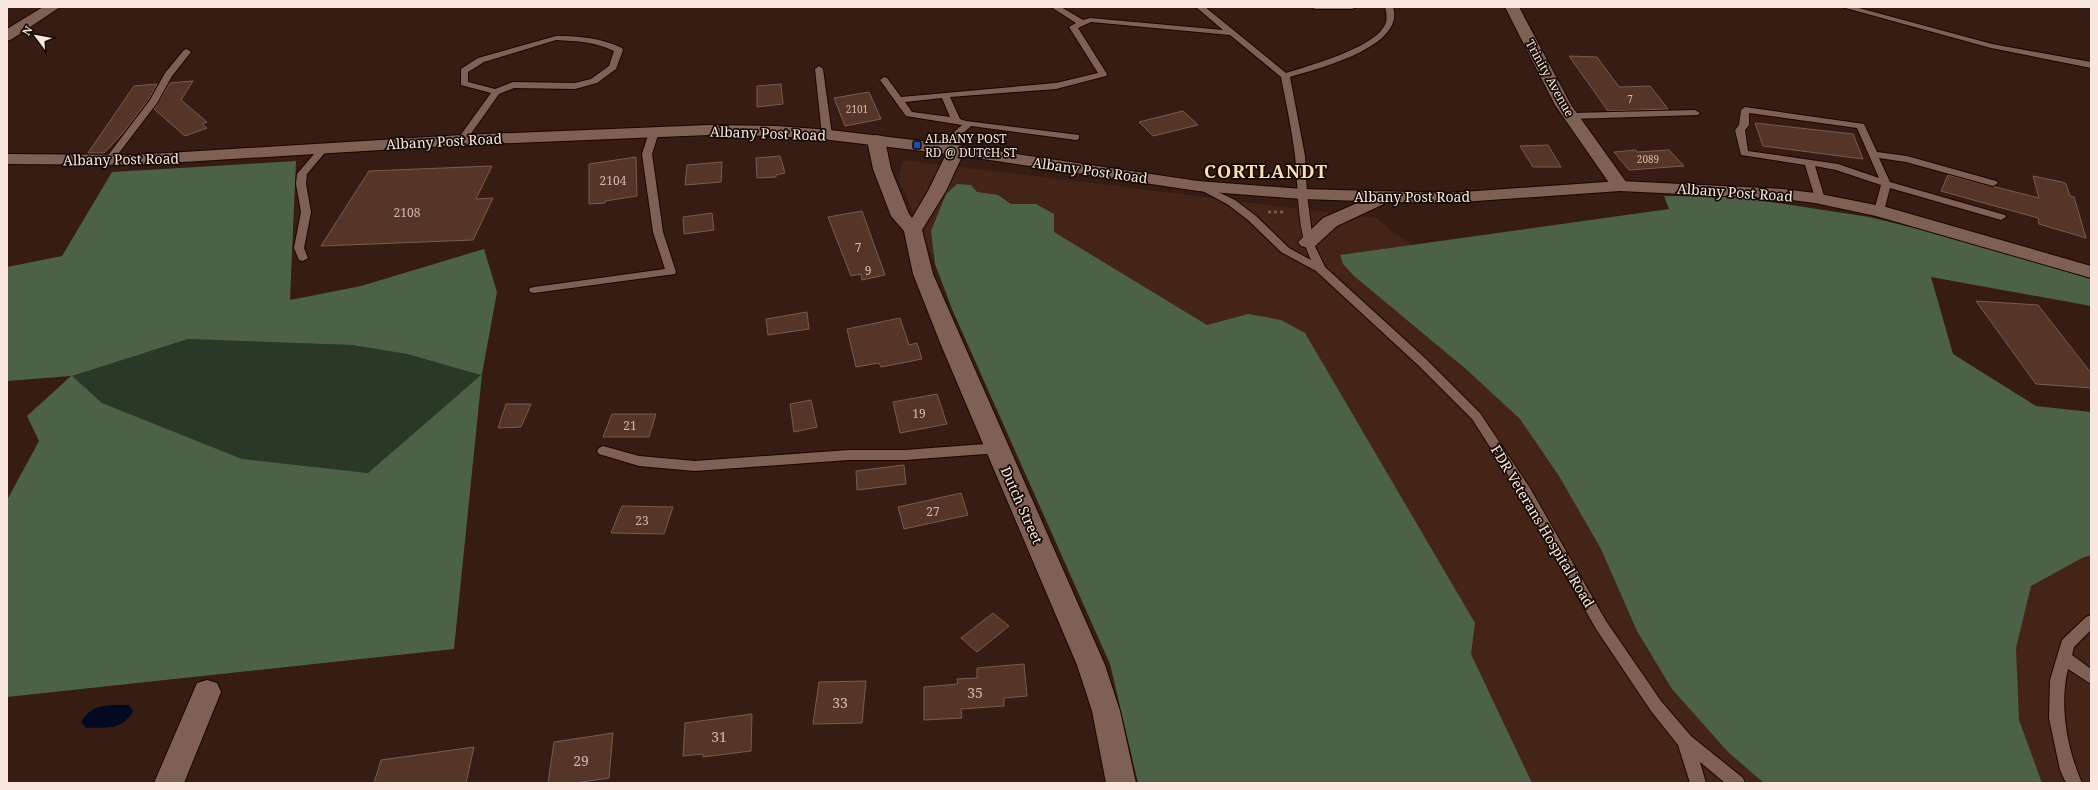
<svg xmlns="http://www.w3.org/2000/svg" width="2098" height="790" font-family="'Noto Serif',serif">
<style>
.built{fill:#442417}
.green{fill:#2a3925}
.forest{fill:#4c6145;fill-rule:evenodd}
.water{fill:#020920}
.building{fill:#553528;stroke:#795b4f}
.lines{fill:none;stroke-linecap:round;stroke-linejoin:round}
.service-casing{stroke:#1c0601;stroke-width:2}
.minor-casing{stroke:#1c0601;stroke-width:2}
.tertiary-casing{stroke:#1c0601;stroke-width:2}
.secondary-casing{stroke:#1c0601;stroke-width:2}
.path{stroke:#776057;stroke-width:2.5;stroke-dasharray:3 3;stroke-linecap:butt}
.service{fill:#7f6054;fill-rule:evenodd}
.minor{fill:#7f6054;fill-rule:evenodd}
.tertiary{fill:#7f6054;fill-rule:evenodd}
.secondary{fill:#7f6054;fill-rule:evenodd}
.transit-dot{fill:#1a4fb4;stroke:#150a06;stroke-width:1.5}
.labels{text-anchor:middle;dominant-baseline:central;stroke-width:3.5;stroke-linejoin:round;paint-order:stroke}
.far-number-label{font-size:10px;fill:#cfbab1}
.far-street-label{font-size:12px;fill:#f8e6df;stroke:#150a06}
.far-poi-label{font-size:12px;fill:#f8e6df;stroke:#150a06;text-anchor:start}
.number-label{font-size:12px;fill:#cfbab1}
.street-label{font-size:14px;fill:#f8e6df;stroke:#150a06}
.near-number-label{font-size:14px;fill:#cfbab1}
.district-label{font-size:18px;font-weight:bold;letter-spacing:1px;fill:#fdddb8;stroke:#150a06}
</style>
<rect width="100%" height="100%" fill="#361c12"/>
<path class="built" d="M903,160L1376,218L1523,331L2091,461V783H1164L898,178Z"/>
<path class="green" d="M188,339L352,345L407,354L482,374L368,473L242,459L102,403L71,376Z"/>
<path class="forest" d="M296,161L290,300L361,286L484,249L497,292L482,374L454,649L7,697V500L39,441L27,416L71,376L7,381V267L62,256L112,172ZM188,339L352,345L407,354L481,375L368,473L242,459L102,403L72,376Z
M957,184L971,185L977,192L998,195L1011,204H1036L1054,214V232L1207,325L1248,314L1281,320L1305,333L1475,623L1471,654L1532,783H1138L1110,664L952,309L935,264L931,231L946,194Z
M1664,196L1738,197L1869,217L1939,234L2091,278V306L1931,277L1953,354L2036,406L2091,412V555L2082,558L2031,586L2016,648L2019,720L2042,783H1764L1728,752L1672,689L1637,631L1601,549L1559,476L1520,419L1467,370L1354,276L1343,264L1340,255L1669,209Z"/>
<path class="water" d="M129,705L133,711C122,731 106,727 86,728L81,722C92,703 109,705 129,705Z"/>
<path class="building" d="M1569,56L1597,57L1619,87L1650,86L1668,109L1608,111Z
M193,81L181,100L207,122L202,124L207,128L185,136L154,109L170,83Z
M157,84L149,99L122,134L104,153H88L134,86Z
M781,84L783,104L757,107V86Z
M869,92L881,119L845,126L834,98Z
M1183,111L1198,125L1153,136L1139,122Z
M1755,123L1853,134L1863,159L1763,146Z
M1548,145L1561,167H1533L1520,146Z
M1636,150L1637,152L1669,150L1684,166L1629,170L1614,152Z
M780,156L785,173L776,175V177L757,178L756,158Z
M636,157L637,196L605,201V203L589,204V164Z
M722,162L721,182L685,185L687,165Z
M492,166L476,199L493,198L473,240L321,246L369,171Z
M1948,175L2039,198L2033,176L2062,182L2066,184L2070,196L2074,197L2086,238L2039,224L2038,218L1941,191Z
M862,211L885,275L862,280L861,274L851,276L828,217Z
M712,213L714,230L684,234L683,217Z
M1976,301L2038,305L2091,373V388L2036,384Z
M807,312L809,329L768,335L766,319Z
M900,318L909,345L917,343L922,359L881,367L879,363L856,367L847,329Z
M937,394L947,424L900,433L893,402Z
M811,400L817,427L794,432L790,404Z
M506,404H531L521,427L498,428Z
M612,414H656L649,437H603Z
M904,465L906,484L857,490L856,471Z
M961,493L968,515L904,529L898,507Z
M622,506L673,507L664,534L611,533Z
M993,613L1009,626L977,652L961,638Z
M1024,664L1027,696L1004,698V706L961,709L962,718L924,720V687L958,684L957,679L977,678V668Z
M866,681L862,723L813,724L819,682Z
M752,714L751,751L703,757V754L683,756L685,723Z
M613,733L609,778L575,783H548L554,742Z
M474,747L466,783H374L381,760Z"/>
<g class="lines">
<g class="service-casing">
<path id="service" d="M1051,7H1061L1083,20L1090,18L1223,30L1196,7H1205L1286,73C1311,65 1369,49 1383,28C1388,22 1387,14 1385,7H1393C1406,47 1317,69 1290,77L1305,156L1307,194L1313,242L1325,267L1426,359L1480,413L1530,488L1606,621L1661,701L1691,736L1743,778L1745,783H1725L1700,762L1706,783H1690L1678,745L1651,711L1596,629L1520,494L1472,419L1418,365L1316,271L1281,252L1248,220L1227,204L1193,186L1195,184H1201L1235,200L1256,216L1289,248L1311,260C1296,227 1299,191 1295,156C1292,130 1286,103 1281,77L1230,35L1091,22L1078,28L1107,74L1106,76L1056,89L950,97L960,119L966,121L1079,135V139L1076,140L971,126L960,136L950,151H944L942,149L954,132L962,125L906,116L880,80L884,77L887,78L901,97L1056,83L1098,73L1069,27L1076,23ZM942,98L950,117L912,112L905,102Z
M1311,7H1356L1352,9H1315Z
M1842,7H1855L1992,44L2091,62V68L1991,48Z
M556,36C580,36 601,38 622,48L623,50L616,69L597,83L575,89L514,88L499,94L465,142H459L457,140L491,93L461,85V69L478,58ZM556,40C577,41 596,42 614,51L609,66L591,79L575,83L513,82L495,89L468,82V72L484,62Z
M187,49L191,52L172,76L157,103L112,162H106V158L150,100L165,73L184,50Z
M819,66L823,69L832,135L827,138L822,135L815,69Z
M1745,107L1864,124L1877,152L1907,156L1996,181L1998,183L1993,186L1906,162L1879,158L1890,182L2005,215L2006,217L2001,220L1890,188L1884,211L1883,213H1875L1874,211L1881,185L1836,170L1815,166L1825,199L1824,201H1816L1805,165L1741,155L1735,130L1739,125L1741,110ZM1749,113L1857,128L1879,178L1838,164L1748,151L1745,130L1749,125Z
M1695,110L1700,113L1698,115L1571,119L1566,116L1571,113Z
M654,129L659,132L652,154L663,232L676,272L675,274L534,293L530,292L529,290L530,288L534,287L665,269L653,232L642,154L649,132Z
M323,146L328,149L307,174L306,184L311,212L304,248L308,258L303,261L299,260L294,248L301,212L296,184L297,174L320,147Z
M998,443L1002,445L1004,448L1002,451L998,453L905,460H849L695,471L639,466L599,454L597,451L599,448L603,446L639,456L695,461L849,450H905Z
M2091,615V630L2074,647L2072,655L2091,669V684L2068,669C2059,706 2067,749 2082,783H2066L2060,770L2049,718L2050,680L2062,640L2086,617Z"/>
</g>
<g class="minor-casing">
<path id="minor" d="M43,7H60L12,39L7,41V29Z
M1505,7H1519L1571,105L1629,186L1626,190L1620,191L1614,190L1555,105Z
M207,680L217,683L221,692L184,783H154L197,683Z"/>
</g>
<g class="tertiary-casing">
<path id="tertiary" d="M876,135L882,136L885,140L891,169L909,214L912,218L928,191L950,146L956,145L962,146L965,150L946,191L922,230L933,274L1105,665L1120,711L1136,783H1106L1092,711L1077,665L941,345L913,274L904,231L891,216L873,169L867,140L870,136Z"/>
</g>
<g class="secondary-casing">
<path id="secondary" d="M709,125L777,126L830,130L956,145L1198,181L1302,189L1448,193L1620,181L1783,189L1815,193L1886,207L2091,266V278L1876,216L1815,203L1783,199L1620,191L1448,203L1388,202L1337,226L1315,246L1308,248L1301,246L1298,242L1323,218L1362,201L1302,199L1198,191L956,155L830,140L777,136L709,135L462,145L135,165L7,164V154L135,155L462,135Z"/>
</g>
<path class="path" d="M1268,212H1285"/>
<use href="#service" class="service"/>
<use href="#minor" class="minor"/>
<use href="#tertiary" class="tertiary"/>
<use href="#secondary" class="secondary"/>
</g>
<rect class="transit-dot" x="913" y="141" width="8" height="8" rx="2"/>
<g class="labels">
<g class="far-number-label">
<text x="1630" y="99">7</text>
<text x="857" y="109">2101</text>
<text x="1648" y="159">2089</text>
</g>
<g class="far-street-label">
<text transform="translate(1550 78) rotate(61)">Trinity Avenue</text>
</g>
<g class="far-poi-label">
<text x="925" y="138">ALBANY POST<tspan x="925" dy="14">RD @ DUTCH ST</tspan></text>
</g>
<g class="number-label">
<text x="613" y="180">2104</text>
<text x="407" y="212">2108</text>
<text x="858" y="247">7</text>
<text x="868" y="270">9</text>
<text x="919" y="413">19</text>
<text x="630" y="425">21</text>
<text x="933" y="511">27</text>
<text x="642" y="520">23</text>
</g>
<g class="street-label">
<text transform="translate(768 133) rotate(2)">Albany Post Road</text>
<text transform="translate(444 141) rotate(-3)">Albany Post Road</text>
<text transform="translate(121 159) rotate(-1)">Albany Post Road</text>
<text transform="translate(1090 170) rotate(8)">Albany Post Road</text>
<text transform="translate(1735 192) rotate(4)">Albany Post Road</text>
<text x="1412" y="196">Albany Post Road</text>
<text transform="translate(1022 505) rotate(66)">Dutch Street</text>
<text transform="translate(1543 526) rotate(59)">FDR Veterans Hospital Road</text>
</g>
<g class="near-number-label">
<text x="975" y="692">35</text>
<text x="840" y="702">33</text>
<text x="719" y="736">31</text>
<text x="581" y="760">29</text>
</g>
<g class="district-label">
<text x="1266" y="171">CORTLANDT</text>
</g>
</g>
<rect width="2098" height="790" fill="none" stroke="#f8e6df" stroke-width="16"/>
<g transform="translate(36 36) rotate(302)" stroke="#150a06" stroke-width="3" paint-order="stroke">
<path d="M0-3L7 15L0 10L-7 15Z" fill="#f8e6df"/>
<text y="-6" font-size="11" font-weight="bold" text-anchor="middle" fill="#f8e6df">N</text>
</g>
</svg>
